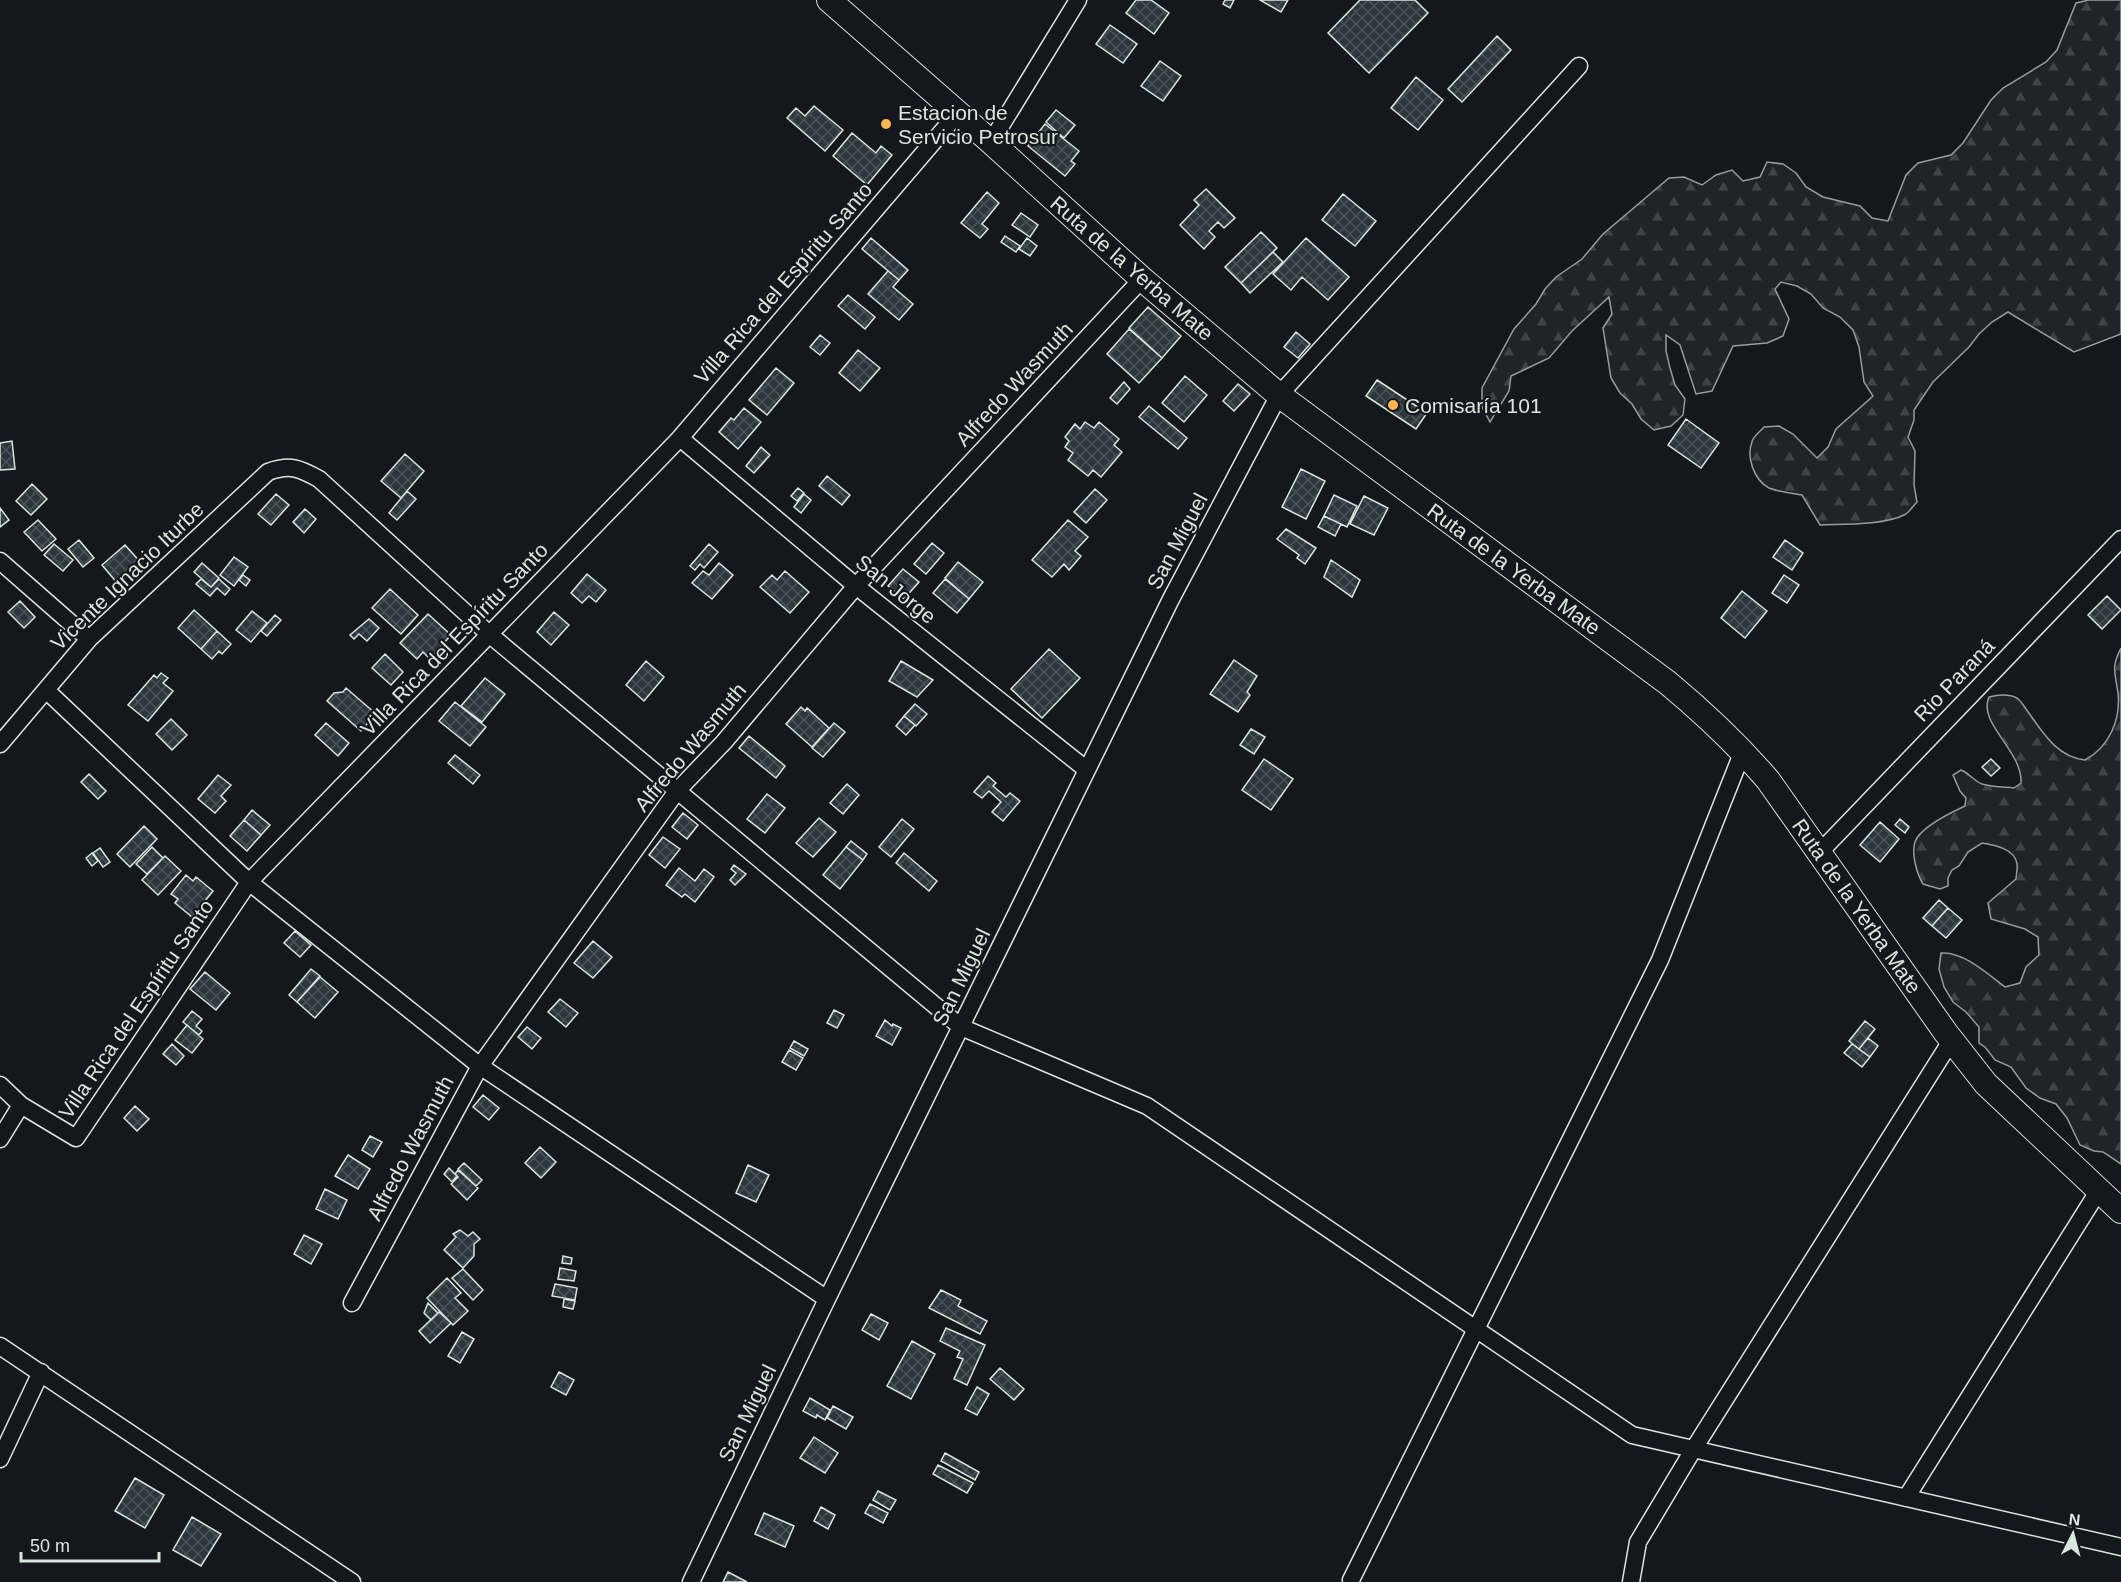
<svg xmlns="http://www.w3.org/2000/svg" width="2121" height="1582" font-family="Helvetica,sans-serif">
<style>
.forest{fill:url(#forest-firs);stroke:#939e99;stroke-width:1.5}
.building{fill:url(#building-cross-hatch);stroke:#d8e6dc;stroke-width:1.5}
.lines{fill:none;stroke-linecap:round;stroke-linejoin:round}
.street-casing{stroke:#d8e6dc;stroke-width:19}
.secondary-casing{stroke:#d8e6dc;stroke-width:26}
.street{stroke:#14181c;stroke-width:16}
.secondary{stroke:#14181c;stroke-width:24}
.poi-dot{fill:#ffb74d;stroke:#14181c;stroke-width:2}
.labels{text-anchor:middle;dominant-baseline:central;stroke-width:4.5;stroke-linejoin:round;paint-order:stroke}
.poi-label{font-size:21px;fill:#d8e6dc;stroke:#14181c;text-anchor:start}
.street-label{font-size:21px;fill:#d8e6dc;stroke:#14181c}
</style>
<defs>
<pattern id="forest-firs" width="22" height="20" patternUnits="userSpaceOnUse" patternTransform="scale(1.5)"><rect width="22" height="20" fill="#202428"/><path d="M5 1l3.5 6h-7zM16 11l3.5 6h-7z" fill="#404447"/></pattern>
<pattern id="building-cross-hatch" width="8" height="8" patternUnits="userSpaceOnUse" patternTransform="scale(1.5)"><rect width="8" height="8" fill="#2c363c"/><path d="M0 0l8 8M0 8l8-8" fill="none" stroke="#4a5358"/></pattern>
</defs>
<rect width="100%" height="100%" fill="#14181c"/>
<path class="forest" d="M2089,0H2121V334L2074,352L2008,312L1992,322L1979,334L1969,347L1933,382L1914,410V420L1908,437L1915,451L1914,485L1917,502C1913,506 1909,513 1904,515C1885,525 1842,524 1820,525L1802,495C1790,493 1779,492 1769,488C1754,480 1746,457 1752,442C1753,436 1760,432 1764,427L1779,426L1793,434L1817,458L1828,447L1836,429L1873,396L1864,382L1859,347L1853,330L1840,317L1823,308L1811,294L1797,286L1781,282L1775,289L1789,319L1783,336L1767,343L1733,346L1712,391L1696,394L1680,345L1666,335V351L1670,368L1675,385L1685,399L1683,415L1671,426L1654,430L1641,419L1632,404L1620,393L1611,378L1603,328L1612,314L1609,297L1572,331L1549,358L1511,376L1509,391L1490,422L1482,407V388L1514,329L1536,304L1545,289L1556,277L1582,259L1603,234L1669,178L1684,177L1702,185L1716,175L1732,170L1743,181L1760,177L1767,162L1783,164L1796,173L1806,187L1823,197L1860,206L1872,218L1888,221L1906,175L1918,163L1951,155L1963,143L1991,100L2003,88L2046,62L2057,50L2076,3Z
M2121,648V1164L2103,1152L2094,1151L2080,1145L2067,1118L2056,1104L2040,1098L2026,1088L2011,1067L1995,1060L1985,1047L1979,1043V1027L1966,1012L1953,1002L1944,987L1939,969L1941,953C1963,951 1988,974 2005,987L2020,983L2026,967L2039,955L2038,937L2025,929L1991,919L1988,903L2016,879C2016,875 2018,869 2017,864C2015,849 1995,845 1982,843L1968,852L1959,866L1952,870L1948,878V886L1940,889L1923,884C1917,874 1911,854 1915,842C1920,827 1952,812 1965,806L1966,798L1960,791L1953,775L1961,770C1969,773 1974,781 1982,784C1992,787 2004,787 2014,788L2021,783C2023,751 1977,723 1989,697C1997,695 2009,694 2017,698C2021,701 2023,705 2026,709C2042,731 2056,757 2085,760C2109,747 2121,720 2118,693C2115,672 2111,667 2121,648Z"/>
<path class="building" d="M1136,0H1151L1169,13L1154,34L1126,13Z
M1225,0H1234L1230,8L1223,4Z
M1260,0H1288L1281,12Z
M1360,0H1415L1428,13L1369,73L1328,33Z
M1110,25L1137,44L1123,63L1096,44Z
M1497,36L1511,50L1462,102L1448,89Z
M1160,61L1181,76L1163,101L1141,86Z
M1416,77L1443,100L1418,130L1391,108Z
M814,106L843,130L825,151L787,118L796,108L805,116Z
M1056,110L1075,125L1064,138L1046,122Z
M1045,124L1079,151L1071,161L1075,164L1065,176L1028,146Z
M852,133L876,153L881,146L892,155L867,185L833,156Z
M1206,189L1235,218L1224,228L1218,222L1209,231L1215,237L1204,249L1180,225L1199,205L1194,200Z
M987,192L999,203L982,224L988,229L980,238L961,223Z
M1343,194L1376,221L1355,246L1322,220Z
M1021,213L1038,225L1030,237L1012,225Z
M1261,232L1277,248L1241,283L1225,267Z
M1005,236L1020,246L1016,252L1001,242Z
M871,238L908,270L899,280L862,249Z
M1027,238L1037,246L1030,256L1019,249Z
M1306,238L1349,277L1328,300L1302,277L1291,290L1273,274Z
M1273,252L1283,262L1250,293L1241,283Z
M888,271L899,280L893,287L913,304L899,320L868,294Z
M848,295L875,317L865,329L838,306Z
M1148,307L1181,336L1162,358L1129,328Z
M1129,329L1162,358L1139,383L1107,354Z
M1296,332L1310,344L1298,358L1284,347Z
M820,335L830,343L820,355L810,347Z
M858,350L880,368L860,391L839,373Z
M776,368L794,383L767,415L749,400Z
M1185,376L1207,395L1184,422L1162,403Z
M1377,380L1427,413L1416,429L1366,396Z
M1124,382L1130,389L1117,404L1110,398Z
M1238,384L1250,394L1234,411L1223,401Z
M1149,406L1187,438L1178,449L1139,417Z
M744,408L761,422L738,449L719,432L731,418L734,420Z
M1686,419L1719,443L1701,468L1668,445Z
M1085,422L1094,428L1099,422L1119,439L1114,445L1122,452L1101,477L1093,470L1088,476L1068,460L1073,453L1065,447L1069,441L1065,437L1075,424L1080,429Z
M12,441L15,469L0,470V443Z
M761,447L770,455L754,473L746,466Z
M405,454L424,471L401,498L381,481Z
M1301,469L1325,481L1306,519L1282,507Z
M827,476L850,495L842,505L819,486Z
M32,484L47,499L31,515L16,501Z
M798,488L804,493L797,501L791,496Z
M1095,489L1107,500L1086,523L1074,512Z
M407,491L416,499L397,520L389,513Z
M276,494L289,505L271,525L258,514Z
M804,494L811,500L801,513L794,507Z
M1334,495L1357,506L1347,527L1324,516Z
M1364,496L1388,508L1374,535L1350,524Z
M0,508L9,520L0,527Z
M305,509L316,519L304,533L293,522Z
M1324,516L1341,524L1335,536L1318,527Z
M38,520L56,539L42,551L24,532Z
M1068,520L1088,537L1075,551L1081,556L1069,570L1064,564L1052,577L1032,560Z
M1286,529L1316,548L1305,564L1297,558L1299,555L1277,539Z
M79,540L94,558L83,567L68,549Z
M1785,540L1803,553L1792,570L1773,557Z
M932,543L944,553L926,574L914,564Z
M54,544L73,560L63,571L44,555Z
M709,544L718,552L704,568L700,564L695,570L690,566Z
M125,545L142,564L118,584L102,565Z
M234,557L248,567L234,586L220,575Z
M1331,560L1360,580L1352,597L1324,577Z
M958,562L983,582L969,599L945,578Z
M202,563L219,578L211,587L194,572Z
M719,563L733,575L712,599L692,583L703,571L709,575Z
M903,569L919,582L904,599L888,586Z
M785,571L809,592L790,613L760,587L772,575L777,580Z
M587,574L606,590L596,602L589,596L582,603L571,593Z
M243,575L250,580L246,586L239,580Z
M1784,575L1799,585L1787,603L1772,593Z
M201,579L211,587L219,579L230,589L225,595L217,588L210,596L196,584Z
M945,579L969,599L957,613L933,593Z
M390,589L418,615L401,634L372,608Z
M1742,591L1767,611L1745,638L1721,618Z
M2107,596L2121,610L2102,629L2088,615Z
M20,601L35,617L24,628L8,612Z
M194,610L217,631L201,649L178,628Z
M252,611L267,623L251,642L236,630Z
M554,612L569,625L551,645L537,632Z
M428,614L451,635L430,659L423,652L417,659L400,643Z
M275,615L281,620L267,636L261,631Z
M369,619L379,628L367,641L359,634L354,639L350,635Z
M217,631L231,644L222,654L219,651L212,659L201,649Z
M1049,649L1080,678L1042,718L1011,689Z
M385,654L403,672L391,685L372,668Z
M1234,660L1257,676L1247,692L1250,695L1238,712L1210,694Z
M646,661L664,677L644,701L626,685Z
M901,661L933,680L917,697L889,681Z
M161,673L168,678L163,683L173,691L148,721L128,705L154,675L157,678Z
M485,678L505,694L482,722L461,706Z
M346,688L376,714L361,731L327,701L334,693L343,692Z
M455,702L486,727L470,746L439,721Z
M915,704L927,714L916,726L904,716Z
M801,707L805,711L807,708L829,728L812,747L786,724Z
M904,716L915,725L906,735L896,726Z
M171,719L187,735L172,750L156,734Z
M326,723L349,743L338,756L315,735Z
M834,723L845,732L823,757L812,748Z
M1251,729L1265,737L1254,754L1240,745Z
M749,736L785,766L776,778L739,748Z
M455,755L480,775L473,784L448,763Z
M1264,759L1293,779L1271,810L1242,790Z
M1991,759L2000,768L1991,776L1982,767Z
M89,774L106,791L98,799L81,782Z
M218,775L231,785L221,796L226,801L215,813L198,799Z
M988,776L996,783L993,786L1006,797L1010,793L1020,801L1003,821L992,812L1001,802L989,791L982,798L974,792Z
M847,784L859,795L843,814L830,803Z
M767,794L785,808L765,833L747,819Z
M252,810L270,825L261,835L244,820Z
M683,813L698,825L687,839L672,827Z
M819,818L836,832L813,857L796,843Z
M902,819L914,829L891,857L879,847Z
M1900,819L1909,827L1905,833L1895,825Z
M244,820L261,835L247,851L230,836Z
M1880,822L1899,839L1880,862L1860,845Z
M144,826L157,839L130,867L117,854Z
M663,837L680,849L665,868L649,855Z
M851,841L867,854L863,860L846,847Z
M152,847L163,858L147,874L136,864Z
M846,847L863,860L840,889L823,875Z
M100,848L110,862L103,867L93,853Z
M92,853L98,861L92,866L86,858Z
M904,853L937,881L929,891L896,863Z
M165,856L181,871L158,895L142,880Z
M734,865L746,874L735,885L730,880L736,873L731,869Z
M679,868L695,881L704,869L714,877L695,902L685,894L682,897L666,885Z
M186,875L193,881L196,877L213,891L192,917L175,903L178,899L171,894Z
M1939,900L1948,908L1932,926L1923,918Z
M1948,908L1962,920L1946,938L1932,926Z
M295,931L311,945L300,957L284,943Z
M593,941L612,957L593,978L574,963Z
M311,969L320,976L297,1002L289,995Z
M205,972L230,993L216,1010L190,989Z
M320,977L338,992L315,1018L297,1002Z
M560,999L578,1013L566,1027L548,1012Z
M834,1010L844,1015L837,1028L827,1023Z
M192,1011L202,1019L196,1026L202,1031L199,1035L183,1022Z
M885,1020L892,1026L893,1024L901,1028L892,1045L876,1036Z
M1865,1021L1875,1029L1859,1049L1849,1041Z
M187,1025L203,1039L192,1053L175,1040Z
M527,1027L541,1038L532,1049L518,1037Z
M1868,1038L1878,1046L1870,1057L1859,1049Z
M794,1041L808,1049L804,1056L790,1048Z
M172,1044L184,1056L176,1065L163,1054Z
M1852,1044L1870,1057L1862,1067L1844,1053Z
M789,1050L803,1058L796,1070L782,1062Z
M483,1095L499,1108L489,1120L473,1107Z
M135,1106L149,1119L137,1131L124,1118Z
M370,1136L382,1142L373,1157L362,1150Z
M540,1147L556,1162L541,1178L525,1163Z
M348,1155L370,1169L358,1189L335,1176Z
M464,1163L482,1180L476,1186L458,1169Z
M748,1165L769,1175L756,1202L736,1193Z
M449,1168L457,1176L452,1182L444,1174Z
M458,1170L478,1188L467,1200L451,1184L458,1177L455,1174Z
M325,1189L347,1200L338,1219L316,1209Z
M460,1230L468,1236L473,1232L480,1239L474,1244V1256L463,1268L444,1250L456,1237L453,1234Z
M304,1235L322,1244L311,1264L294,1254Z
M563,1256L572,1258L571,1264L562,1263Z
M560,1268L576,1271L574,1281L558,1279Z
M463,1269L483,1290L473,1300L452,1278Z
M447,1278L461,1293L455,1298L468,1311L453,1325L427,1298Z
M555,1284L577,1288L575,1300L552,1296Z
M941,1290L961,1300L958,1306L987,1321L980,1334L929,1308Z
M564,1299L575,1301L573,1309L563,1307Z
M428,1303L438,1313L431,1320L424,1313Z
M439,1312L451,1323L430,1343L419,1331Z
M871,1314L888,1323L879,1340L862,1330Z
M946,1328L985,1345L967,1385L954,1379L963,1359L957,1357L960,1351L940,1341Z
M462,1332L474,1339L460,1363L448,1356Z
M912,1341L935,1354L911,1399L887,1386Z
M1000,1368L1024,1389L1014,1400L990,1379Z
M559,1372L574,1380L566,1395L551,1387Z
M977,1387L989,1394L977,1415L965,1409Z
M810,1398L830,1410L825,1420L817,1415L816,1418L803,1411Z
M833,1406L853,1417L846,1429L827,1418Z
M814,1437L838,1453L825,1473L800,1458Z
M945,1453L979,1472L975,1480L941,1461Z
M938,1465L973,1483L967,1493L933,1474Z
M135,1478L164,1495L145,1528L115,1511Z
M878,1491L896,1500L890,1510L873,1500Z
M870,1504L888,1513L883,1523L865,1513Z
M821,1507L835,1515L828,1529L814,1521Z
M764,1513L794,1526L785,1547L755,1534Z
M192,1517L221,1534L201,1566L173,1550Z
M728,1572L747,1582H723Z"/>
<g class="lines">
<g class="street-casing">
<path id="street" d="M991,142L1078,0
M680,438L856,586L1087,770
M0,561L89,639
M46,690L249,882L480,1066L827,1299
M0,744L89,639L268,472C290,464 299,468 319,479L489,634L961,1027L1147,1106L1632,1435L2121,1547
M1820,852L2121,539
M0,1085L21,1105
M0,1139L21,1105L76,1138L249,882L680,438L958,113
M352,1303L480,1066L677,791L724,742L856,586L1142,279
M0,1346L352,1582
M0,1459L41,1372
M1906,1498L2099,1190
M1351,1580L1660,960L1743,751
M691,1582L827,1299L1171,599L1279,395L1579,66
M1631,1582L1638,1542L1693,1450L1951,1041"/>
</g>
<g class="secondary-casing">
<path id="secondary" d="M829,0L991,142L1142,279L1279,395L1668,683C1704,713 1737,744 1768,780L1946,1033L1986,1084L2121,1211"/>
</g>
<use href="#street" class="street"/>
<use href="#secondary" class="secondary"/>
</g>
<g class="poi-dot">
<circle cx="886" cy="124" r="6"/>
<circle cx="1393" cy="405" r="6"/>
</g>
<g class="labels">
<g class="poi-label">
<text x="898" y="112">Estacion de<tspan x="898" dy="24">Servicio Petrosur</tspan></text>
<text x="1405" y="405">Comisaría 101</text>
</g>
<g class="street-label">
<text transform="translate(1132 268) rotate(41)">Ruta de la Yerba Mate</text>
<text transform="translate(783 283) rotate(-49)">Villa Rica del Espíritu Santo</text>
<text transform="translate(1014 384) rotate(-47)">Alfredo Wasmuth</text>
<text transform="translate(1177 541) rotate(-62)">San Miguel</text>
<text transform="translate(1514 569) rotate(36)">Ruta de la Yerba Mate</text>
<text transform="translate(127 576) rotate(-44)">Vicente Ignacio Iturbe</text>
<text transform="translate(896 589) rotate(39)">San Jorge</text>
<text transform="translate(454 639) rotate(-46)">Villa Rica del Espíritu Santo</text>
<text transform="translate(1954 680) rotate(-46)">Rio Paraná</text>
<text transform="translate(690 747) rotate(-50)">Alfredo Wasmuth</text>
<text transform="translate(1857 906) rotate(55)">Ruta de la Yerba Mate</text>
<text transform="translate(961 977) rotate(-64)">San Miguel</text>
<text transform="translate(136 1009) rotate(-56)">Villa Rica del Espíritu Santo</text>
<text transform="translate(410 1148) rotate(-62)">Alfredo Wasmuth</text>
<text transform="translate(747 1413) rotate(-64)">San Miguel</text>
</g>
</g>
<g transform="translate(2073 1534) rotate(6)" stroke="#14181c" stroke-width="4.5" paint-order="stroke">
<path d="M0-4.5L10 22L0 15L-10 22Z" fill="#d8e6dc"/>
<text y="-9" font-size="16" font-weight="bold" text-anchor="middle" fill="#d8e6dc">N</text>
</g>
<path d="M21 1552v9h138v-9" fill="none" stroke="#d8e6dc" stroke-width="3"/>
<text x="30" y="1552" font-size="18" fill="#d8e6dc" stroke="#14181c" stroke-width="4.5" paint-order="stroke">50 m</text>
</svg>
